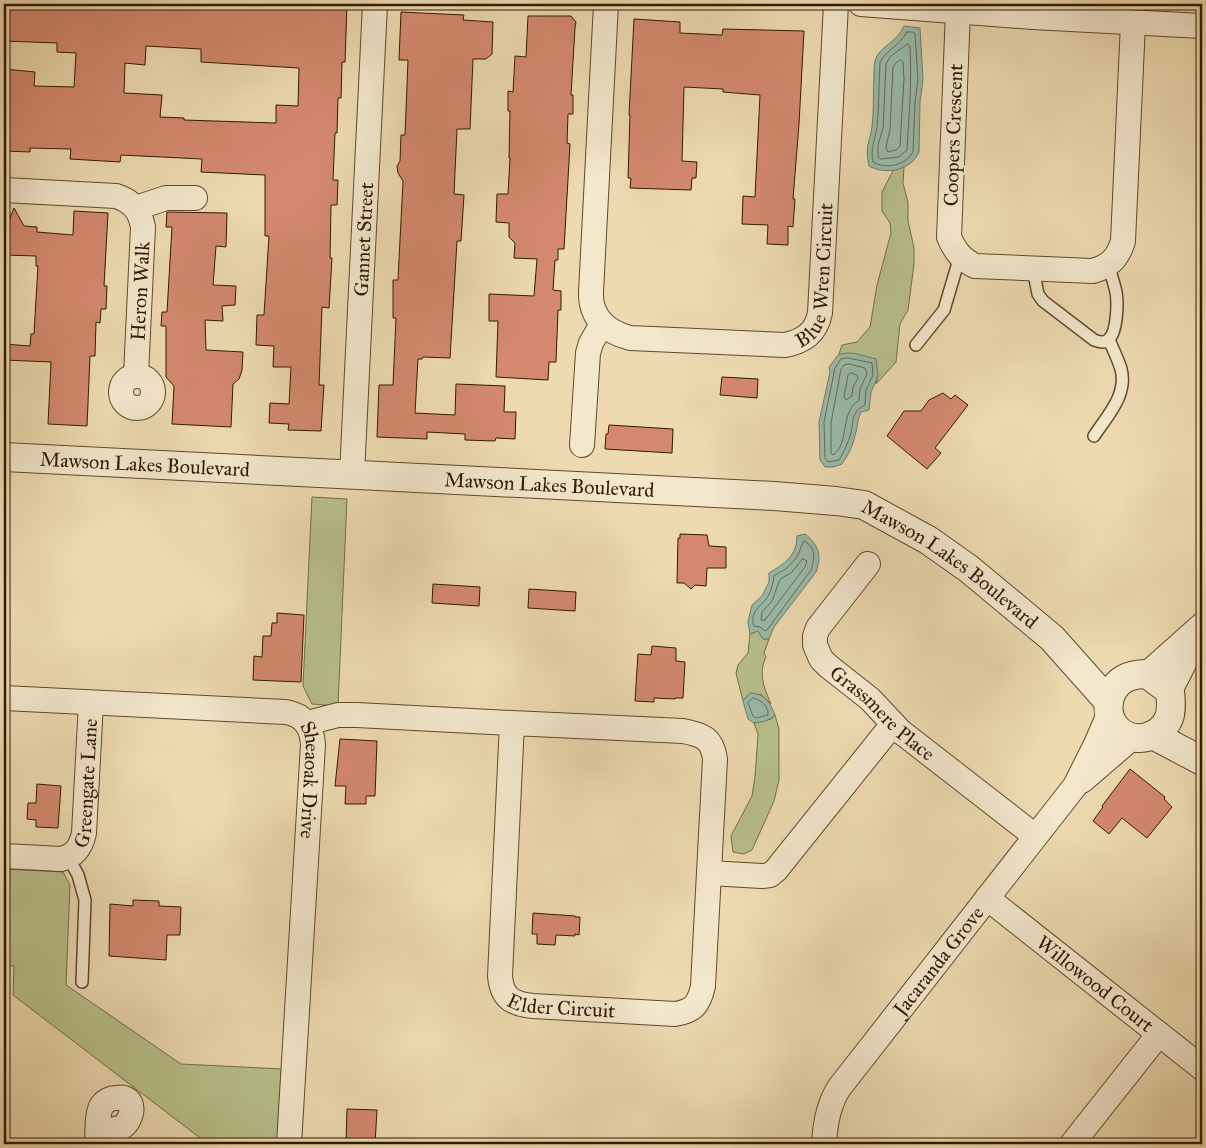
<svg xmlns="http://www.w3.org/2000/svg" width="1206" height="1148" font-family="'IM FELL Great Primer',serif">
<style>
.green{fill:#b8c08b;stroke:#746d46}
.water{fill:#9ba;stroke:#6f7b66}
.lines{fill:none;stroke-linecap:round;stroke-linejoin:round}
.shore{stroke:#656a55;stroke-width:1}
.building{fill:#d4896e;stroke:#311a00;fill-rule:evenodd}
.service-casing{stroke:#604a2c;stroke-width:14}
.minor-casing{stroke:#604a2c;stroke-width:26}
.tertiary-casing{stroke:#604a2c;stroke-width:30}
.service{stroke:#f3e7cc;stroke-width:11}
.minor{stroke:#f3e7cc;stroke-width:24}
.tertiary{stroke:#f3e7cc;stroke-width:28}
.labels{text-anchor:middle;dominant-baseline:central;stroke-width:4;stroke-linejoin:round;paint-order:stroke}
.street-label{font-size:20px;fill:#311a00;stroke:#f3e7cc}
</style>
<rect width="100%" height="100%" fill="#eddab0"/>
<filter id="stains"><feTurbulence type="fractalNoise" baseFrequency=".004" numOctaves="4"/><feColorMatrix values="0 0 0 0 .2 0 0 0 0 .09 0 0 0 0 .02 0 0 0 .5 -.17"/></filter>
<radialGradient id="worn" r=".72"><stop offset=".6" stop-color="#630" stop-opacity="0"/><stop offset="1" stop-color="#630" stop-opacity=".3"/></radialGradient>
<path class="green" d="M904,167L903,183L908,203V221L914,248V264L908,310L900,324L896,362L876,384L878,376L868,357C857,357 849,353 839,354L842,345L857,342L870,327L877,285L891,233L890,223L882,211V192L894,169Z
M312,497L347,499L338,706L312,704L303,686Z
M758,631L763,639H769L764,653L766,657C758,673 764,688 771,704L762,695L750,693L743,701L736,673L738,665L748,653L750,634Z
M775,715L779,729V780L774,801L752,850L744,854L733,852L731,836L752,796L755,777L758,734L754,723L771,719Z
M4,869L63,872L70,885L66,985L181,1064L282,1069L279,1144H208L13,995L14,966L4,965Z"/>
<path class="water" d="M904,26L920,28L923,79L920,102L919,152C911,171 885,175 869,166C865,146 869,145 872,127C874,111 873,93 874,77C874,72 874,66 875,61C879,46 897,43 904,26Z
M848,353C857,353 867,357 876,359L878,376L871,392L869,410L861,412C857,420 858,427 855,435C853,446 848,455 842,464L833,467H825L820,460L819,422L830,372L829,367L839,354Z
M805,534C819,545 822,556 816,572L774,627L769,639H763L758,631L750,634L748,622L752,605L762,596L769,582V573C784,564 797,556 797,536Z
M750,693C765,693 770,703 775,715C769,721 762,722 754,723L748,719L743,701Z"/>
<g class="lines">
<path class="shore" d="M907,32H913L915,34L918,79L915,102L913,151C908,165 885,170 873,162C870,149 875,140 877,127C879,106 879,84 880,62C887,50 900,45 907,32Z
M908,44L910,47C912,81 909,115 907,150L899,157L881,159L878,157V145L883,128L886,64L890,57Z
M901,60L903,62L904,79L900,146L896,150L888,152L886,147L890,129L893,67L896,63Z
M848,358L872,363L873,375L866,390L865,405C851,412 854,420 851,433C848,443 844,452 839,460L828,462L825,458L824,422L835,368L841,359Z
M849,364L865,368L867,374L860,389L859,400C839,413 850,444 833,455L831,453V423L841,369L844,365Z
M851,373L857,375L858,378L853,387L852,396L846,400L844,397L848,375Z
M804,541C816,547 815,559 811,570L767,630L765,631L760,627L754,626C749,613 760,607 766,599C771,593 773,584 774,576L787,568L797,557Z
M803,559L807,561L805,567L765,620H761L762,612L772,601L780,579L791,573Z
M753,698C761,699 769,707 768,715L756,718L753,716L748,703Z"/>
</g>
<path class="building" d="M4,4H347L345,62H342L341,98H338L337,133H335L333,180H338L337,205H331L330,258H332L329,308L322,307L319,385H324L321,431L288,430L289,424L269,423L270,403L289,404L291,367H273L274,346L256,345L257,315H264L269,236H265V175L201,172L202,159L121,155L120,162L70,159L71,149L30,148V152L4,151V69L35,72L34,86L74,87L76,53L57,52V43L4,41ZM146,46L201,49V62L299,68L298,106L276,105V123L184,120V118L160,117L162,95L124,93L125,63L145,65Z
M401,12L464,15L463,20L493,22L492,54L486,59H473L470,129H457L454,194L464,195L461,241H457L450,358L423,357L422,359H418L415,413L455,415L456,384L505,386L504,412H516L515,439L496,438L495,441L465,440V434L427,432V439L377,437L379,385H393L396,318H393V280H398L403,181L398,173L397,166L400,161L401,135H405L408,60H399Z
M528,16H571L576,22L575,28L571,95H573V114H568L567,143L570,144L564,249H558V260H555L553,290L561,291V310H558L556,362H549L548,380L496,377L498,321H489V294L534,296L537,259L514,258L515,243L509,237V223L496,222L497,194H508L510,158H509L510,111H508V91L513,92L515,56L526,57Z
M634,19L680,22V33L722,35L723,29L804,31L799,124L793,199H795L793,227L788,226V245L767,244L768,225L742,224L743,196L755,197L760,95L723,92V89L684,87L682,161L697,162L696,178H692L691,190L630,188L631,178H628L630,115H629Z
M14,208L24,226L37,227V232L73,235L74,211L108,213L104,286H107L106,309H101L100,323L96,322L95,356H90L87,426L48,424L51,362L4,360V344L30,346L31,334H34L38,266H36V256L4,255V223H8Z
M167,212L227,213L226,247L216,246L213,285L236,286L235,305L222,306L223,321L205,320L206,350L243,352L242,370L239,379L233,384L231,427L172,424L174,386L166,377V326H161L162,312H167L172,227H166Z
M722,377L758,379L757,398L720,395Z
M943,393L951,399L955,395L968,405L935,448L941,453L927,469L887,436L904,411H921L929,400Z
M609,425L673,429L672,453L605,449L606,434H608Z
M680,534L707,535L709,546L726,547V568H707L706,586L695,585L691,589L684,583H677L678,538H680Z
M433,584L480,587L479,606L432,603Z
M529,589L576,592L575,611L528,608Z
M277,613L304,615L301,682L253,680L254,656L262,657L263,636H271L272,623H277Z
M652,646L676,648V661L685,662L683,698H675V699L654,698V702L635,701L638,654L651,655Z
M340,739L377,741L375,796H366V804H345L346,786H335Z
M1130,769L1165,797L1164,799L1172,807L1147,838L1122,818L1109,834L1093,821L1103,807L1102,806Z
M37,784L61,786L58,828L36,827V820L27,819L28,803H36Z
M133,900L159,901V906L181,907L180,935H167L166,960L109,956L110,904L133,906Z
M533,913L575,916V917H580L579,935L575,934V936L556,935L555,945L537,944V934H532Z
M347,1109L377,1110L375,1144H346Z"/>
<g class="lines">
<g class="service-casing">
<path id="service" d="M1033,269L1038,294L1043,301L1094,340C1099,342 1105,344 1109,339C1117,332 1118,303 1116,292C1114,283 1111,274 1108,265
M916,345L944,310L960,256
M1094,436C1107,416 1128,395 1121,369C1118,359 1113,349 1109,340
M68,857L78,875L85,900L82,982"/>
</g>
<g class="minor-casing">
<g id="minor">
<path id="s1" d="M606,4L591,292C590,318 607,332 630,338L785,345C804,341 816,333 820,313L836,4"/>
<path d="M861,4L1033,17L1202,26"/>
<path d="M958,11L949,237C955,251 961,259 975,266L1093,271C1110,266 1118,258 1123,241L1133,23"/>
<path d="M4,190L116,196C132,201 140,210 143,227L136,375"/>
<path d="M136,208L166,198H195"/>
<circle cx="137" cy="392" r="16"/>
<path d="M582,445L588,353L591,343L602,324"/>
<path id="s2" d="M352,474L375,4"/>
<path id="s3" d="M868,564L818,628L815,636V645L821,659L828,666L870,699L900,731L1035,836"/>
<path d="M1147,674L1202,625"/>
<path d="M1170,691L1200,632"/>
<path id="s4" d="M4,698L286,712C304,715 312,727 313,745L289,1144"/>
<path id="s5" d="M307,723L338,715H357L512,723L500,976C502,998 512,1004 533,1006L675,1014C694,1011 699,1004 703,986L715,759C712,738 703,735 683,731L512,723"/>
<path d="M1082,781L1133,737"/>
<path id="s6" d="M4,856L61,859C75,856 81,847 84,833L91,703"/>
<path d="M709,873L762,876L770,875L776,870L893,724"/>
<path id="s7" d="M987,898L1202,1068"/>
<path d="M97,1144C98,1133 96,1115 102,1105C105,1101 111,1098 116,1098C118,1098 121,1097 124,1098C137,1102 131,1122 122,1127C115,1130 105,1130 98,1131"/>
<path id="s8" d="M824,1144C825,1124 828,1105 839,1088L1075,786L1096,744L1109,714"/>
<path d="M1072,1144L1159,1034"/>
</g>
</g>
<g class="tertiary-casing">
<g id="tertiary">
<path id="s9" d="M4,457L774,496L836,501L864,505L928,540L969,569L1052,638L1108,701"/>
<path d="M1147,674L1170,691C1171,700 1172,710 1169,718C1160,739 1133,745 1117,729C1103,714 1107,689 1124,679C1131,675 1139,674 1147,674Z"/>
<path d="M1153,735L1202,761"/>
</g>
</g>
<use href="#service" class="service"/>
<use href="#minor" class="minor"/>
<use href="#tertiary" class="tertiary"/>
</g>
<g class="labels">
<g class="street-label">
<text transform="translate(953 135) rotate(-88)">Coopers Crescent</text>
<text stroke="none"><textPath href="#s2" startOffset="235">Gannet Street</textPath></text>
<text stroke="none"><textPath href="#s1" startOffset="596">Blue Wren Circuit</textPath></text>
<text transform="translate(140 291) rotate(-87)">Heron Walk</text>
<text stroke="none"><textPath href="#s9" startOffset="141">Mawson Lakes Boulevard</textPath></text>
<text stroke="none"><textPath href="#s9" startOffset="546">Mawson Lakes Boulevard</textPath></text>
<text stroke="none"><textPath href="#s9" startOffset="966">Mawson Lakes Boulevard</textPath></text>
<text stroke="none"><textPath href="#s3" startOffset="196">Grassmere Place</textPath></text>
<text stroke="none"><textPath href="#s6" startOffset="144">Greengate Lane</textPath></text>
<text stroke="none"><textPath href="#s4" startOffset="364">Sheaoak Drive</textPath></text>
<text stroke="none"><textPath href="#s8" startOffset="220">Jacaranda Grove</textPath></text>
<text stroke="none"><textPath href="#s7" startOffset="138">Willowood Court</textPath></text>
<text stroke="none"><textPath href="#s5" startOffset="538">Elder Circuit</textPath></text>
</g>
</g>
<rect width="1206" height="1148" fill="none" stroke="#eddab0" stroke-width="20"/>
<rect x="5" y="5" width="1196" height="1138" fill="none" stroke="#311a00" stroke-width="2.5"/>
<rect x="10" y="10" width="1186" height="1128" fill="none" stroke="#311a00"/>
<rect width="100%" height="100%" filter="url(#stains)"/>
<rect width="100%" height="100%" fill="url(#worn)"/>
</svg>
